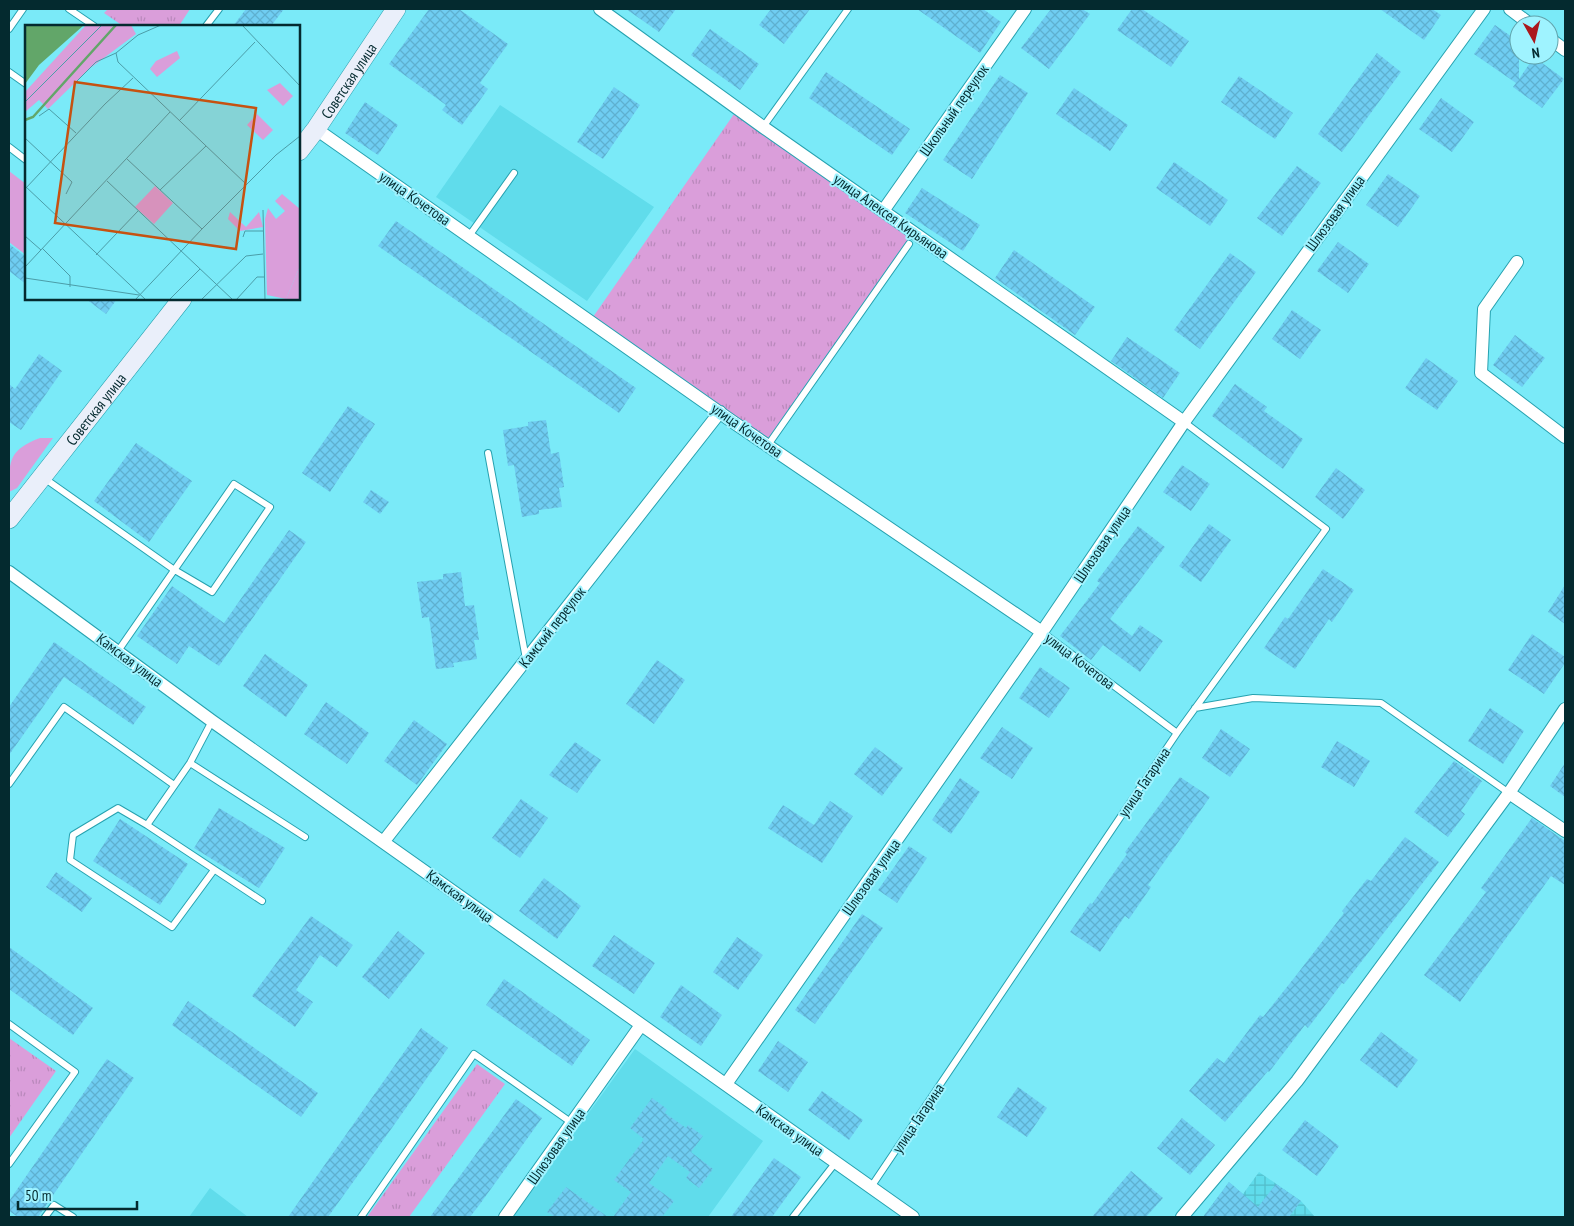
<svg xmlns="http://www.w3.org/2000/svg" width="1574" height="1226" font-family="'PT Sans Narrow',sans-serif">
<style>
.built{fill:#60dceb}
.industrial{fill:url(#industrial-grid)}
.grass{fill:#da9eda}
.park{fill:url(#park-tufts)}
.building{fill:url(#building-cross-hatch)}
.lines{fill:none;stroke-linecap:round;stroke-linejoin:round}
.lane-casing{stroke:#26a2b0;stroke-width:8}
.street-casing{stroke:#26a2b0;stroke-width:14}
.secondary-casing{stroke:#26a2b0;stroke-width:20}
.lane{stroke:#fff;stroke-width:6}
.street{stroke:#fff;stroke-width:12}
.secondary{stroke:#eaeffa;stroke-width:19}
.labels{text-anchor:middle;dominant-baseline:central;stroke-width:4;stroke-linejoin:round;paint-order:stroke}
.street-label{font-size:15px;fill:#042a2f;stroke:#9ff3ff}
.inset-river{fill:none;stroke:#62a669;stroke-width:2.5}
.inset-road{fill:none;stroke:#4b9da8;stroke-width:1}
.view{fill:#c65211;fill-opacity:0.15;stroke:#c65211;stroke-width:2.5}
.inset-edge{fill:none;stroke:#042a2f;stroke-width:2.5}
</style>
<defs>
<pattern id="industrial-grid" width="8" height="8" patternUnits="userSpaceOnUse" patternTransform="scale(1.25)"><rect width="8" height="8" fill="#60dceb"/><path d="M0 4h8M4 0v8" fill="none" stroke="#52bdca"/></pattern>
<pattern id="park-tufts" width="24" height="20" patternUnits="userSpaceOnUse" patternTransform="scale(1.25)"><rect width="24" height="20" fill="#da9eda"/><path d="M3 7l-1-3M5 7V3M7 7l1-3M15 17l-1-3M17 17v-4M19 17l1-3" fill="none" stroke="#b988bb"/></pattern>
<pattern id="building-cross-hatch" width="8" height="8" patternUnits="userSpaceOnUse" patternTransform="scale(1.25)"><rect width="8" height="8" fill="#6fcdf2"/><path d="M0 0l8 8M0 8l8-8" fill="none" stroke="#5eb0d0"/></pattern>
</defs>
<rect width="100%" height="100%" fill="#7aeaf8"/>
<path class="built" d="M500,105L654,207L587,301L436,197Z
M635,1049L763,1141L708,1217H513Z
M210,1188L248,1217H189Z"/>
<path class="industrial" d="M1259,1172L1301,1201L1315,1217H1203L1229,1182L1243,1194Z"/>
<path class="grass" d="M9,171L26,184V255L9,242Z
M40,438H53L17,488L9,492C9,462 8,450 40,438Z"/>
<path class="park" d="M108,9H190L179,26H123L104,13Z
M734,114L910,237L768,440L593,317Z
M9,1038L56,1071L9,1138Z
M477,1064L505,1084L409,1217H367Z"/>
<path class="building" d="M246,9H284L271,26H233Z
M429,9H459L508,44L480,83L488,89L462,125L442,110L446,105L389,64Z
M626,9H676L659,32Z
M771,9H810L784,44L759,25Z
M917,9H983L1001,22L980,53Z
M1051,9H1082L1090,14L1049,69L1021,48Z
M1132,9H1142L1189,41L1171,67L1117,30Z
M1380,9H1432L1441,15L1424,40Z
M1495,25L1519,42V79L1534,57L1564,79L1542,108L1513,87L1516,83L1474,54Z
M710,29L759,64L740,90L691,55Z
M1377,53L1401,72L1342,152L1318,134Z
M826,72L910,129L892,155L809,98Z
M1000,75L1028,93L972,179L943,160Z
M1239,76L1293,113L1275,139L1221,102Z
M614,87L640,105L603,159L577,142Z
M1074,88L1128,125L1110,151L1056,114Z
M1441,98L1474,122L1452,152L1419,129Z
M365,102L398,125L378,155L345,133Z
M1174,162L1228,200L1210,226L1156,188Z
M1297,166L1321,183L1282,236L1257,218Z
M1388,174L1420,196L1398,227L1366,205Z
M922,188L980,225L963,251L905,213Z
M396,221L636,388L619,413L378,246Z
M1338,242L1369,264L1348,293L1317,271Z
M9,244L26,257V284L9,271Z
M1014,250L1095,307L1075,335L995,278Z
M1230,253L1256,272L1200,349L1174,330Z
M86,299H117L106,314Z
M1292,310L1321,330L1300,359L1272,339Z
M1515,335L1545,358L1522,387L1493,365Z
M1127,337L1180,373L1163,398L1111,361Z
M39,354L62,371L21,430L9,422V384L15,389Z
M1426,358L1458,381L1437,410L1405,388Z
M1235,384L1267,407L1264,411L1303,439L1283,469L1212,416Z
M348,406L375,424L330,492L302,473Z
M546,420L551,454L559,452L564,487L559,488L562,507L539,510V514L522,517L514,465L508,466L503,430L528,426V422Z
M136,443L192,481L149,542L94,501Z
M1182,465L1210,484L1191,511L1163,492Z
M1336,468L1365,490L1343,519L1315,497Z
M371,490L389,502L380,514L363,502Z
M1209,524L1231,540L1201,582L1179,566Z
M1138,526L1165,547L1110,619L1132,636L1140,625L1163,641L1140,672L1103,645L1091,660L1060,636L1100,583L1097,581Z
M289,530L306,542L219,666L189,646L177,664L137,636L172,586L224,623Z
M1323,569L1354,590L1332,622L1329,619L1295,669L1264,648L1285,617L1288,619Z
M461,572L465,606L474,605L479,640H474L477,659L453,663L454,667L436,669L429,617L422,618L417,582L443,579V574Z
M1565,585V624L1548,612Z
M1532,634L1565,657V663L1544,694L1508,670Z
M54,642L146,707L133,725L64,677L9,755V707Z
M265,654L308,685L286,717L243,686Z
M657,660L685,680L654,724L626,704Z
M1040,667L1070,688L1049,718L1019,698Z
M326,702L369,733L347,764L304,734Z
M1490,708L1524,731L1503,764L1468,741Z
M414,720L447,744L417,785L384,761Z
M1002,727L1033,748L1012,779L980,758Z
M1221,729L1250,749L1230,777L1202,758Z
M1337,741L1370,761L1354,787L1321,767Z
M575,742L601,760L577,793L549,775Z
M875,747L903,768L882,796L854,774Z
M1454,761L1482,781L1461,811L1465,814L1448,837L1414,812Z
M1565,763V797L1550,786Z
M1180,777L1210,797L1148,885L1151,887L1129,919L1125,916L1100,952L1070,932L1090,903L1092,904L1127,854L1125,852Z
M960,778L980,792L951,834L932,820Z
M521,799L548,818L520,858L492,838Z
M830,801L853,816L822,863L768,828L783,805L814,825Z
M219,808L285,848L259,888L194,848Z
M1532,818L1565,841V885L1551,876L1460,1002L1424,975L1486,892L1481,888Z
M120,819L188,864L160,905L93,861Z
M1405,837L1439,862L1344,984L1342,983L1308,1028L1305,1025L1269,1072L1268,1071L1225,1122L1189,1091L1217,1058L1224,1063L1260,1015L1263,1017L1298,973L1344,913L1342,911L1367,879L1371,881Z
M909,846L927,858L897,903L878,890Z
M56,872L92,898L82,912L46,887Z
M544,878L581,906L557,939L519,911Z
M862,914L883,928L815,1024L795,1010Z
M311,916L353,945L337,967L320,955L296,990L313,1002L295,1027L252,996Z
M398,931L425,953L389,999L362,977Z
M614,935L655,963L634,994L592,966Z
M737,937L763,955L738,990L713,972Z
M9,947L93,1008L73,1035L9,989Z
M504,979L590,1040L572,1066L486,1005Z
M681,985L722,1015L701,1046L660,1017Z
M188,1001L318,1093L301,1117L172,1025Z
M421,1028L448,1048L394,1125L328,1217H288Z
M1381,1032L1418,1060L1397,1088L1360,1060Z
M778,1041L808,1062L788,1092L758,1071Z
M107,1059L134,1078L38,1217H18L9,1211V1201Z
M1018,1087L1047,1108L1027,1137L997,1117Z
M822,1091L863,1120L849,1140L808,1110Z
M652,1098L667,1109L665,1113L686,1128L688,1125L703,1136L691,1152L713,1169L699,1188L686,1178L690,1172L668,1156L649,1183L674,1201L662,1217H613L631,1192L614,1180L644,1139L630,1128Z
M516,1099L542,1118L480,1204L470,1217H430Z
M1182,1118L1215,1145L1190,1175L1157,1148Z
M1305,1120L1339,1146L1317,1176L1282,1150Z
M774,1158L801,1177L772,1217H731Z
M1131,1171L1163,1198L1146,1217H1092Z
M1229,1182L1258,1207L1276,1184L1301,1201L1289,1217H1203Z
M566,1187L608,1217H555L547,1212Z"/>
<g class="lines">
<g class="lane-casing">
<path id="lane" d="M69,9L94,26
M206,26L219,9
M9,29L23,9
M9,72L26,84
M763,127L848,9
M9,147L26,160
M469,236L514,173
M768,445L909,244
M488,453L526,659
M44,478L173,569L212,592L270,507L234,484L118,651
M1042,632L1177,733
M1195,708L1253,698L1381,703L1509,793
M212,721L190,763L147,825L118,808L73,835L70,860L172,927L214,870
M190,763L305,837
M9,784L64,707L174,785
M147,825L262,901
M9,1024L75,1072L9,1164
M871,1187L1177,733L1326,529L1184,422
M45,1217L54,1205L73,1217
M361,1217L474,1054L572,1123
M793,1217L836,1162"/>
</g>
<g class="street-casing">
<path id="street" d="M600,9L763,127L1184,422
M1510,9L1531,25
M1549,38L1565,50
M316,129L733,422L1042,632
M883,211L1025,9
M1517,262L1484,309L1481,373L1565,437
M9,572L212,721L913,1217
M1509,793L1565,831
M384,841L720,412
M726,1084L1042,632L1184,422L1484,9
M505,1217L641,1025
M1182,1217L1297,1081L1509,793L1565,709"/>
</g>
<g class="secondary-casing">
<g id="secondary">
<path id="s1" d="M299,151L316,129L396,9"/>
<path id="s2" d="M9,519L182,299"/>
</g>
</g>
<use href="#lane" class="lane"/>
<use href="#street" class="street"/>
<use href="#secondary" class="secondary"/>
</g>
<g class="labels">
<g class="street-label">
<text stroke="none"><textPath href="#s1" startOffset="86">Советская улица</textPath></text>
<text transform="translate(954 110) rotate(-55)">Школьный переулок</text>
<text transform="translate(415 198) rotate(35)">улица Кочетова</text>
<text transform="translate(1335 213) rotate(-54)">Шлюзовая улица</text>
<text transform="translate(891 216) rotate(35)">улица Алексея Кирьянова</text>
<text stroke="none"><textPath href="#s2" startOffset="140">Советская улица</textPath></text>
<text transform="translate(747 430) rotate(35)">улица Кочетова</text>
<text transform="translate(1102 544) rotate(-56)">Шлюзовая улица</text>
<text transform="translate(552 627) rotate(-52)">Камский переулок</text>
<text transform="translate(130 660) rotate(37)">Камская улица</text>
<text transform="translate(1080 661) rotate(37)">улица Кочетова</text>
<text transform="translate(1144 782) rotate(-56)">улица Гагарина</text>
<text transform="translate(871 877) rotate(-55)">Шлюзовая улица</text>
<text transform="translate(460 896) rotate(36)">Камская улица</text>
<text transform="translate(918 1118) rotate(-56)">улица Гагарина</text>
<text transform="translate(790 1130) rotate(35)">Камская улица</text>
<text transform="translate(556 1146) rotate(-55)">Шлюзовая улица</text>
</g>
</g>
<g transform="translate(25 25)">
<rect width="275" height="275" fill="#7aeaf8"/>
<path d="M257,169L275,184V241L261,274L242,270L240,194L243,183L251,194L260,186L250,176ZM205,187L221,202L234,187L238,202L215,206L203,194Z" fill="#da9eda"/>
<path d="M152,26L155,33L132,52L125,44L131,36ZM255,58L268,71L258,81L242,65ZM232,89L248,105L238,115L222,100ZM130,161L148,178L129,199L110,182Z" fill="#da9eda"/>
<path d="M61,0H106L111,9L64,44L23,84L14,75L0,87V67ZM275,241V275H241L261,274Z" fill="#da9eda"/>
<path d="M0,0H59L14,40L0,59Z" fill="#62a669"/>
<path class="inset-river" d="M0,95L8,92L91,0"/>
<path class="inset-road" d="M136,0L113,10L91,28L93,37L221,159M217,0L275,61M51,57L71,37L91,28M0,77L77,0M14,91L24,84L51,108M154,96L230,17M0,113L47,157L41,169M102,134L177,204M82,156L208,275M0,161L121,275M0,164L80,79L108,53M135,165L181,121M238,185L240,275M0,211L16,225M218,212L220,206H238M17,223L45,251V262M71,230L113,186M0,242L145,87M0,253L114,270M110,275L177,204L251,130L275,111M144,275L175,244M176,275L221,231L238,229M211,275L232,252H239"/>
<path class="view" d="M50,57L231,83L211,224L30,198Z"/>
<rect width="275" height="275" class="inset-edge"/>
</g>
<rect width="1574" height="1226" fill="none" stroke="#042a2f" stroke-width="20"/>
<g transform="translate(1534 40) rotate(172)"><circle r="24" fill="#9ff3ff" stroke="#61a3ac"/>
<path d="M0-4L9 19L0 12L-9 19Z" fill="#ab181c"/>
<text y="-8" font-size="14" font-weight="bold" text-anchor="middle" fill="#042a2f">N</text>
</g>
<path d="M18 1201v8h119v-8" fill="none" stroke="#042a2f" stroke-width="2.5"/>
<text x="25" y="1201" font-size="15" fill="#042a2f" stroke="#9ff3ff" stroke-width="4" paint-order="stroke">50 m</text>
</svg>
